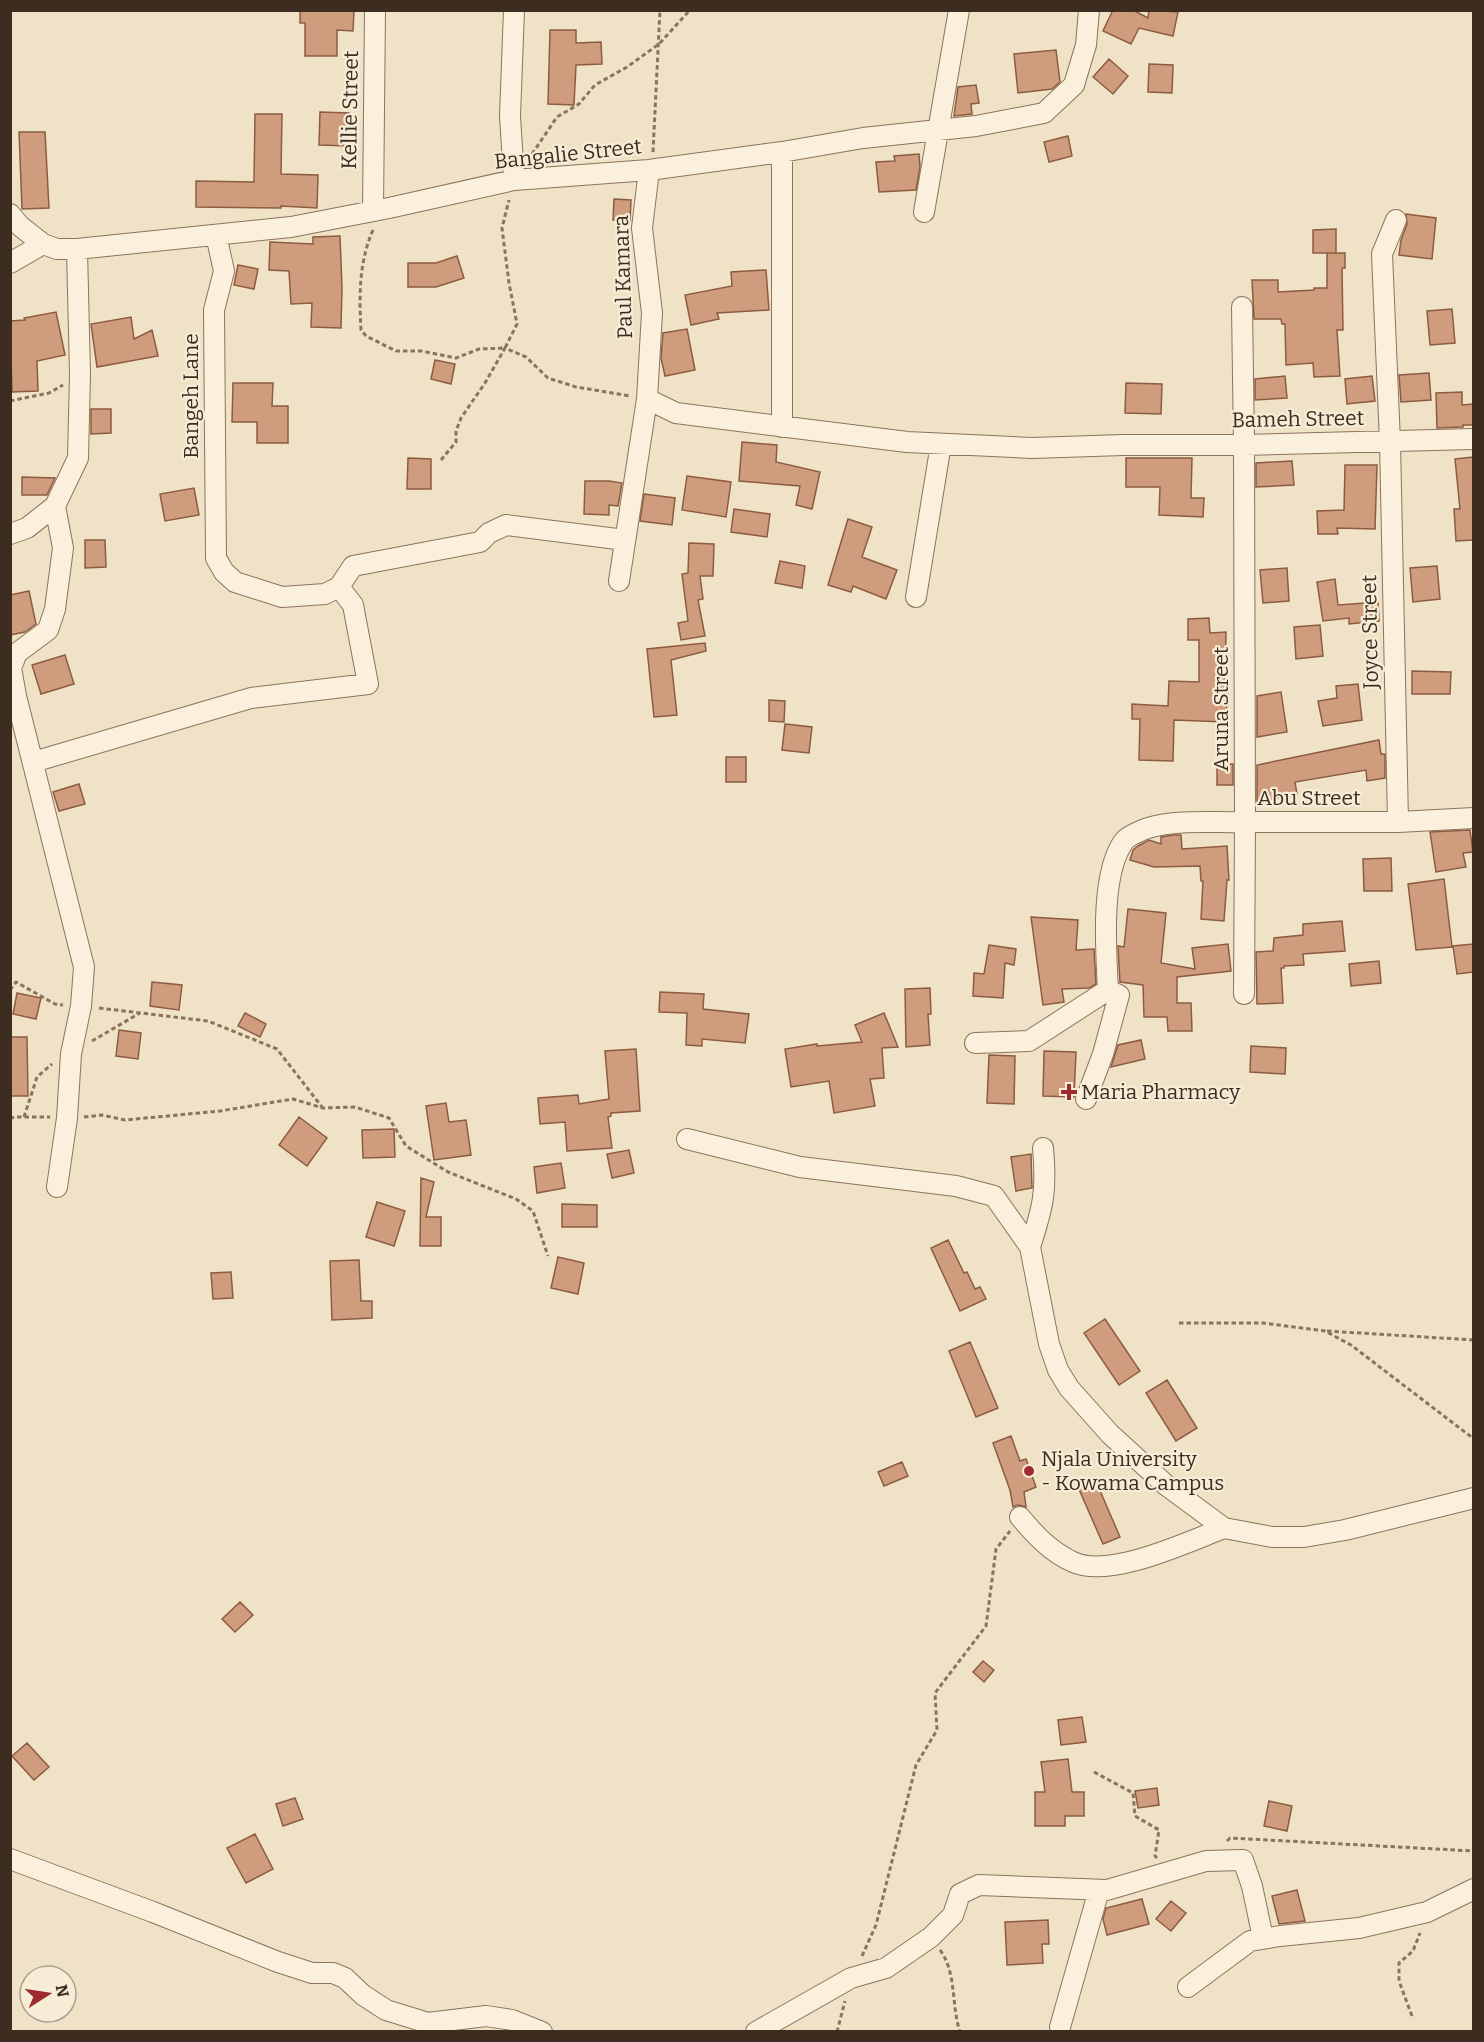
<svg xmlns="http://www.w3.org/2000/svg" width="1484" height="2042" font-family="Bitter,serif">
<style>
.building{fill:#cf9c7d;stroke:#8c5c41;stroke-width:1.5}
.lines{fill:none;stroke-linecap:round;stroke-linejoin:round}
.minor-casing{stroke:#8c745c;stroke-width:22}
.path{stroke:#8c745c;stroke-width:3;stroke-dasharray:4.5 3;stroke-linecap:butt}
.minor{stroke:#faf0db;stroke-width:20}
.poi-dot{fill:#9d2a2f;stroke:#f7edd7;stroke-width:2}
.labels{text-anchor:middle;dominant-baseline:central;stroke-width:4.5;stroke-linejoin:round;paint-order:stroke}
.street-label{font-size:21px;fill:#3c2d20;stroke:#f7edd7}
.poi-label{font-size:21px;fill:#3c2d20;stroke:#f7edd7;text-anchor:start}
</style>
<rect width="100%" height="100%" fill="#f0e2c7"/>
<path class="building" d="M300,10H354L353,31L337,30V56H305V23H300Z
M1113,10H1133L1148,18L1149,10L1178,12L1173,36L1139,28L1131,44L1103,31Z
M550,30H576V43L601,42L602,64L576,65L574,105L548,104Z
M1056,50L1060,82L1052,89L1018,93L1014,54Z
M1109,59L1128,76L1113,94L1093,77Z
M1149,64L1173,65L1172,93L1148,92Z
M976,85L979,103L971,104L972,114L954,116L958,87Z
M320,112L349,113V146L319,145Z
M255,114H282L281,174L318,175L317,208L281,206V208L196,207V181L254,182Z
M19,132H45L49,208L22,209Z
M1068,136L1072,156L1049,162L1044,142Z
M919,154L920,167L916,190L879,192L876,162L895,161L894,156Z
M614,199L631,200L630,221L613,220Z
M1406,214L1436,218L1432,259L1399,255L1401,240L1407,224Z
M1336,229V253H1313V230Z
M340,236L342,288L341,328L311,327L312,303L291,304L289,271L269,270L270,242L313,244V237Z
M1327,253H1345V268H1342L1343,330H1337L1340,376L1314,377L1313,363L1286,365L1285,324H1282L1281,319H1254L1252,280H1278V292L1314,290V288H1327Z
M457,256L464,278L436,287H408V263H436Z
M238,265L258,269L254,289L234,285Z
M766,270L769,310L717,313L719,319L691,325L685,295L732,286L731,272Z
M1452,309L1455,343L1430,345L1427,311Z
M56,312L65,355L37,361L38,391L12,392L10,321L25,320L24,318Z
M131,317L134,339L152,330L158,356L97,367L91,324Z
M687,329L695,370L665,376L661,358L663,333Z
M435,360L455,364L451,384L431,379Z
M1429,373L1431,400L1401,402L1399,375Z
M1285,376L1287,398L1255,400V379Z
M1372,376L1375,401L1347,404L1345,379Z
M233,383H273L272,406H288V443H257V422H232Z
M1126,383L1162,384L1161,414L1125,413Z
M1462,392V405L1473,404V425H1463V427L1437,428L1436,393Z
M91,409H111V433L91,434Z
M742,442L777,445L776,462L820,472L812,509L796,505L800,486L739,481Z
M1473,457V540L1456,541L1454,509H1460L1455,459Z
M408,458L431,459V489H407Z
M1126,458H1192L1191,498H1204L1203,517L1159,515L1160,487H1126Z
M1292,461L1294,485L1256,487V463Z
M1345,465H1377L1375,529L1337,528L1338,534H1318L1317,511L1344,510Z
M687,476L731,482L726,517L682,510Z
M22,477L55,478L47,495H22Z
M585,481H609L622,483L618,506L609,505V515L584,514Z
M194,488L199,515L165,521L160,494Z
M644,494L675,498L672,525L640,521Z
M734,509L770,514L767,537L731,532Z
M848,519L872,527L862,557L897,570L886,599L853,586L851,592L828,585Z
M85,540H105L106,567L85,568Z
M689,543L714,544L713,576H700L703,599L698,600L705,636L681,640L678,623L688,621L682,574L688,573Z
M780,561L805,566L802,588L775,583Z
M1437,566L1440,599L1413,602L1410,568Z
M1287,568L1289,601L1263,603L1260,570Z
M1335,579L1338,605L1378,602L1379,621L1349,624V618L1323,621L1317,582Z
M29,591L36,624L25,632L10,635V595Z
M1209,618L1210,633L1226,632L1225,684H1228L1226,722L1174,720L1173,761L1139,760L1140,719H1132V704L1168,706L1169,681L1199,682V640H1188V619Z
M1320,625L1323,656L1296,659L1294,627Z
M705,643L706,651L671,660L677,715L654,717L647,649Z
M65,655L74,684L41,694L32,665Z
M1412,671L1451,672L1450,694H1412Z
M1358,684L1362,720L1323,726L1318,701L1337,698L1336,686Z
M1281,692L1287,732L1257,737V696Z
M769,700L785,701L784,722L769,721Z
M785,724L812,727L809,753L782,750Z
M1379,740L1381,754H1385V778L1367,781L1366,770L1295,782L1297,794L1257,802V765Z
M726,757H746V782H726Z
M1217,764H1233V785H1217Z
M79,784L85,804L59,811L53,792Z
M1470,830L1473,852L1463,853L1466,867L1436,872L1430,832Z
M1173,835H1181L1182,849L1227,846L1229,880H1227L1224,921L1201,919L1203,881H1201L1200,866L1154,867L1130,860L1133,850L1138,846L1149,840L1161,844V837Z
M1391,858L1392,891H1364L1363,859Z
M1444,879L1452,947L1416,950L1408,884Z
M1128,909L1166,913L1161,963L1195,969L1192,948L1228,944L1231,971L1177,977V1003H1191L1192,1031H1168L1167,1017H1144L1143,985L1120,982L1118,946L1124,947Z
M1031,917L1078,920L1076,950L1094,949L1096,984L1089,988L1062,989L1064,1002L1043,1005Z
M1342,921L1345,951L1303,954L1304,965L1284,966V968H1281L1283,1003L1257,1004L1256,952L1273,951L1274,938L1303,935V924Z
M1473,944V972L1457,974L1453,946Z
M989,945L1016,949L1014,965L1005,963L1003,998L973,996L974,973L984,974Z
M1379,961L1381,983L1351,986L1349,964Z
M152,982L182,985L179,1010L150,1006Z
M930,988L931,1014H928L930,1045L906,1047L905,989Z
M660,992L704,994L703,1009L749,1014L745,1043L702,1039V1046L686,1045L687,1013L659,1012Z
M17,993L41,998L36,1019L13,1014Z
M245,1013L266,1024L260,1037L238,1026Z
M884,1013L898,1047L882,1048L884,1078L870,1079L875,1106L834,1113L829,1081L791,1087L785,1049L817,1044V1046L862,1042L855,1025Z
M119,1030L141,1033L138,1059L116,1056Z
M10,1037H27L28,1096H10Z
M1141,1040L1145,1059L1111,1067L1118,1045Z
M1251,1046L1286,1048L1285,1074L1250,1072Z
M636,1049L640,1111L611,1113V1116L608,1117L612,1148L567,1151L565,1122L540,1124L538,1098L578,1095L579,1104L609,1099L605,1051Z
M1044,1051L1076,1052L1074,1097L1043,1096Z
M989,1055L1015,1056L1014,1104L987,1103Z
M446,1103L449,1122L466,1120L471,1155L434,1160L426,1106Z
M299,1117L327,1138L307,1166L279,1145Z
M394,1129L395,1157L363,1158L362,1130Z
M629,1150L634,1173L612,1178L607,1154Z
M1031,1154L1032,1188L1016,1191L1011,1157Z
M561,1163L565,1188L537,1193L534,1167Z
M421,1178L434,1182L426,1217H441V1246H420Z
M377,1202L405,1211L394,1246L366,1237Z
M562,1204L597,1205V1227H562Z
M948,1240L964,1273L967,1272L975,1289L980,1287L986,1299L960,1311L931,1248Z
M558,1257L584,1263L578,1294L551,1288Z
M359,1260L361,1301H372V1318L332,1320L330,1261Z
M231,1272L233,1298L213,1299L211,1273Z
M1105,1319L1140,1371L1119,1385L1084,1333Z
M970,1342L998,1408L976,1417L949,1351Z
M1167,1380L1197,1428L1176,1441L1146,1393Z
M1011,1436L1020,1461L1026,1459L1036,1487L1024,1492L1026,1507L1018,1505L1013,1507L1010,1490L993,1443Z
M902,1462L908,1476L884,1486L878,1472Z
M1095,1479L1120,1537L1103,1544L1078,1487Z
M240,1602L253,1615L235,1632L222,1619Z
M983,1661L994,1670L984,1682L973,1672Z
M1082,1717L1086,1742L1061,1745L1058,1720Z
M27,1743L49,1767L34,1780L12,1756Z
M1068,1759L1072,1792H1084V1816H1065V1826H1035V1792H1045L1041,1762Z
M1157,1788L1159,1805L1138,1808L1135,1791Z
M295,1798L303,1819L283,1826L276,1804Z
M1269,1801L1292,1806L1287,1831L1264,1826Z
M255,1834L273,1869L246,1883L227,1848Z
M1297,1890L1305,1921L1279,1924L1272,1896Z
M1142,1899L1149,1924L1107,1935L1103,1919L1106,1908Z
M1171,1901L1186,1913L1171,1931L1156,1919Z
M1048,1920L1049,1944H1042L1043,1963L1007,1965L1005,1922Z"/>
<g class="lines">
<g class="minor-casing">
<path id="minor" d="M514,10L510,116L514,180
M782,152V427
M373,210L375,10
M924,212L959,10
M10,214L20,226L43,244
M1396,220L1382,254L1390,442L1398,822
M216,235L224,271L214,310L216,558L224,572L235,582L282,597L325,594L339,587L353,566L480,542L489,533L506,525L625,540
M10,263L43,244L57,249H77L291,227L389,208L514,180L649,170L782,152L863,138L976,126L1044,113L1074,85L1086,45L1089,10
M647,399L676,413L907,442L1032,448L1123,445H1244L1474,439
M55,506L63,548L55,609L48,630L17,653L11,668L16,696L84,967L81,1006L71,1054L67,1118L57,1187
M10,534L27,528L55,506L78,458L80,374L77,249
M619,581L647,399L652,313L642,228L649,170
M916,597L941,444
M33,762L251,698L368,684L353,605L339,587
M1244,994L1245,822H1398L1474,818
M975,1043L1029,1041L1108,990
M1086,1099L1103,1054L1119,995L1108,990C1106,950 1100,874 1124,841C1128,836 1142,830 1148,828C1178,819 1214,823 1245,822L1244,445L1242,307
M687,1139L800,1167L956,1186L994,1196L1030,1247L1049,1344L1058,1370L1069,1388L1110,1434L1167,1486L1224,1528L1272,1537H1304L1345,1530L1474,1498
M1030,1247C1043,1207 1047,1191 1043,1148
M1020,1517C1035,1535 1051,1552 1073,1562C1110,1579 1187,1542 1224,1528
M10,1859L153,1912L278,1962L312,1973H333L345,1978L363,1995L386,2010L428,2023L486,2016L512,2020L542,2032
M1188,1987L1250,1941L1280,1936L1359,1928L1427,1912L1474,1889
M1060,2027L1099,1890
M756,2032L851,1978L886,1968L931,1937L953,1915L960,1894L979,1885L1107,1890L1206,1861L1243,1860L1252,1886L1263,1938"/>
</g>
<path class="path" d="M653,152L660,10
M532,154L557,117L579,104L595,85L627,67L659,44L690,10
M373,230C359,262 359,295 361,330L366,336L396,351H421L456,358L479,349L505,348L517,324L509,283L502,228L509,200
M10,401L49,393L63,385
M441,460L456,442V431L461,418L485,383L505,348L526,357L548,378L576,387L630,396
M10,990L16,982L55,1004L63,1005
M99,1008L208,1021L277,1049L322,1107
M92,1041L140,1013
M24,1117L37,1077L52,1064
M84,1117L102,1115L125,1120L220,1111L293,1099L323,1108L355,1107L389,1118L406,1146L448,1172L516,1199L533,1211L548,1256
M10,1119L14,1117H50
M1179,1323H1263L1325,1331L1351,1345L1474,1439
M1327,1331L1474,1340
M1094,1772L1133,1793L1135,1816L1159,1830L1155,1856L1157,1858
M1227,1841L1230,1838L1474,1851
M940,1950C957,1973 951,2005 960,2032
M862,1956L876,1925L916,1765L937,1730L935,1693L986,1626L996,1549L1010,1531
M1412,2016L1399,1981V1963L1413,1951L1420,1933
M837,2032L845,2001"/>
<use href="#minor" class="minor"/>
</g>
<g class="poi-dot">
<path d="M1066 1083h6v6h6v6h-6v6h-6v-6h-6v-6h6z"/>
<circle cx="1029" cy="1471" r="6"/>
</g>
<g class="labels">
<g class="street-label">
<text transform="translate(350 110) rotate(-89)">Kellie Street</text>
<text transform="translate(568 154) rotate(-6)">Bangalie Street</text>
<text transform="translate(623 277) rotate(-92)">Paul Kamara</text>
<text transform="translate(191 396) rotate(-90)">Bangeh Lane</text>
<text transform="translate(1298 419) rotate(-1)">Bameh Street</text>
<text transform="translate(1370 632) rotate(-91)">Joyce Street</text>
<text transform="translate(1221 709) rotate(-90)">Aruna Street</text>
<text x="1309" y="798">Abu Street</text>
</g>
<g class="poi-label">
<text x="1081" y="1092">Maria Pharmacy</text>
<text x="1041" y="1459">Njala University<tspan x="1041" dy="24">- Kowama Campus</tspan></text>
</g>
</g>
<rect width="1484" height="2042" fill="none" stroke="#3c2d20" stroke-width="24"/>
<g transform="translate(48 1994) rotate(78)"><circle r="28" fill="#f7edd7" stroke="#aca08e" stroke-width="1.5"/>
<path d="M0-4.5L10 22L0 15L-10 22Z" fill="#9d2a2f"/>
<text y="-9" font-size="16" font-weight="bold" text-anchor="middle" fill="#3c2d20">N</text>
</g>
</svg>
